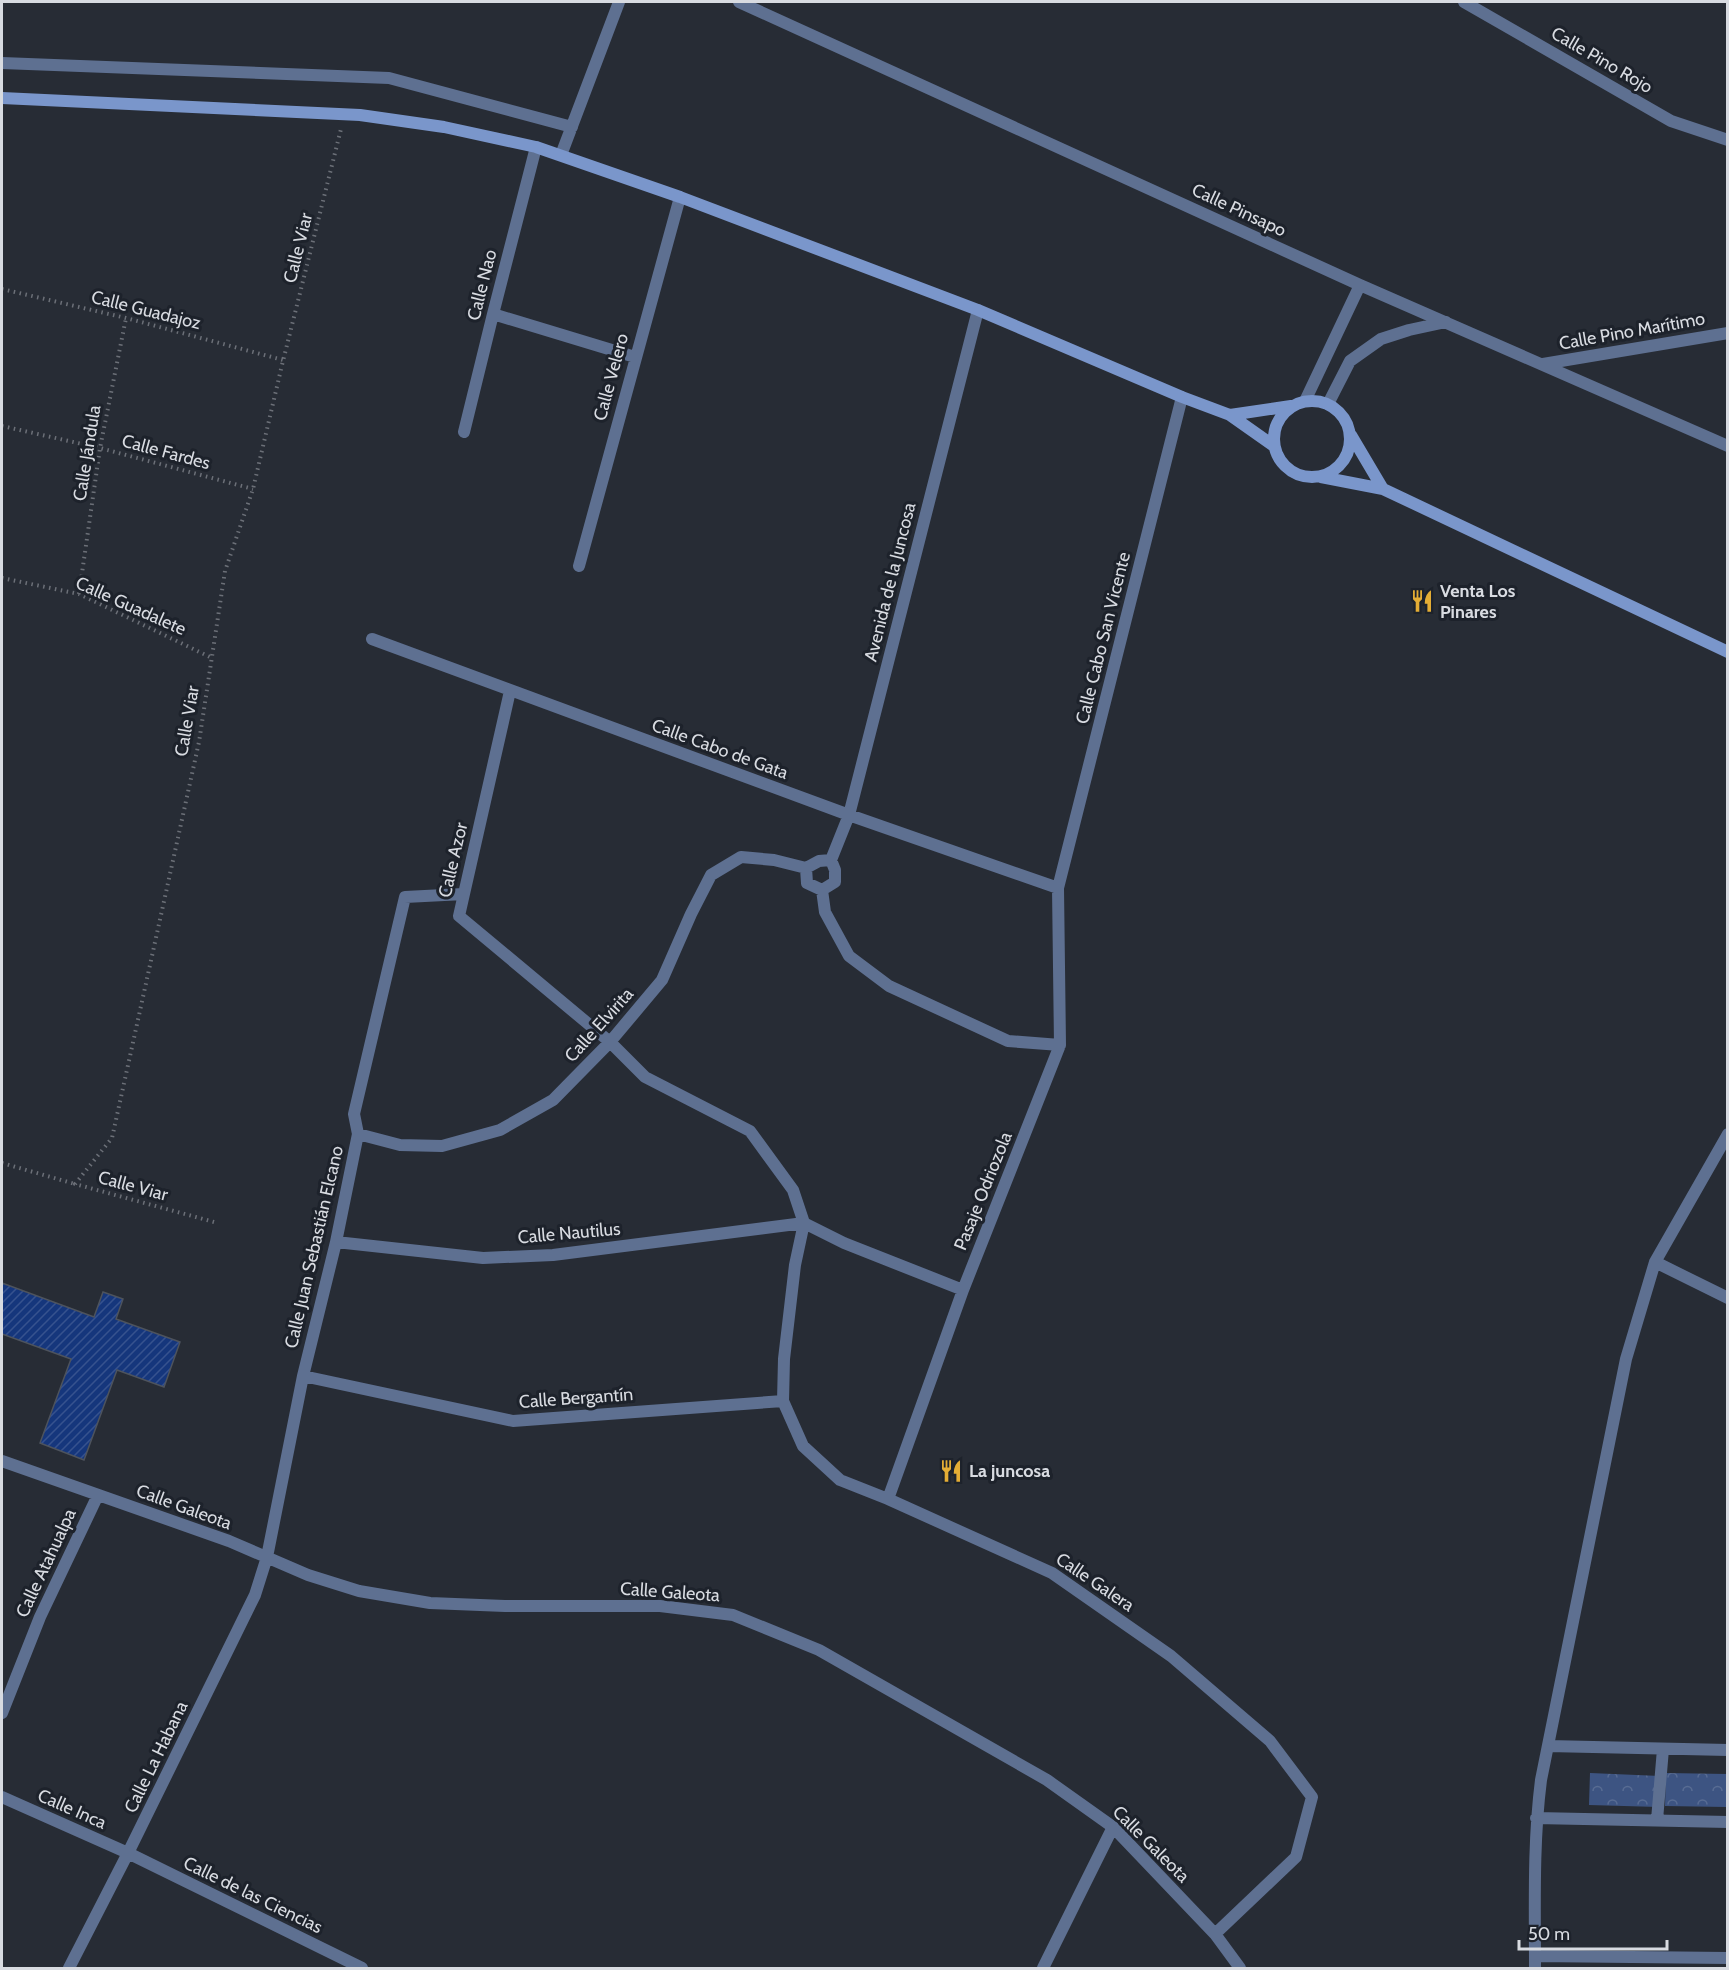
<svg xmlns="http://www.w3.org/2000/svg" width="1729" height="1970" font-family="Cabin,sans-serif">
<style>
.park{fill:url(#park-crowns)}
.building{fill:url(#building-hatch);stroke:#4d535d;stroke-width:1.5}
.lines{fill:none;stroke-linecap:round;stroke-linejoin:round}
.path{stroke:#6c7078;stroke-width:4;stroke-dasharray:1.5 4.5;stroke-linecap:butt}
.street{stroke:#5e7091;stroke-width:12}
.secondary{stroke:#7a96cb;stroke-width:12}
.labels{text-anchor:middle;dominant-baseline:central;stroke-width:6;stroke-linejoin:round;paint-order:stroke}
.street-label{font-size:18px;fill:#d8dbe1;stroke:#1d222b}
.poi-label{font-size:18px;font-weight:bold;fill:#d8dbe1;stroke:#1d222b;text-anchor:start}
</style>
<defs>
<pattern id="park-crowns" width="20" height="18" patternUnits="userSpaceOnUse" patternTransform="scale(1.5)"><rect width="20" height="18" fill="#3d5482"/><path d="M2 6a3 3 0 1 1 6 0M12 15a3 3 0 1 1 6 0" fill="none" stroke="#586c93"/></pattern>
<pattern id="building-hatch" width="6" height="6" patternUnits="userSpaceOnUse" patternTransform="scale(1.5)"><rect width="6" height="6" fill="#15367c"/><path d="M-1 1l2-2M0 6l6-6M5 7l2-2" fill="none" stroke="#36528e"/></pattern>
</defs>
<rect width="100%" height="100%" fill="#272c35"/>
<path class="park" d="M1590,1773L1660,1776L1659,1807L1589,1805Z
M1666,1773L1727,1774V1807L1665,1806Z"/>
<path class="building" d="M2,1283L94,1317L103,1292L123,1299L116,1319L180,1342L164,1387L117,1370L84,1460L40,1443L71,1359L2,1334Z"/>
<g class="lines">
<path class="path" d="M2,289L126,318L283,360
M2,426L100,448L253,489
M2,578L79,594L212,658
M79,594L100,448L126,318
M2,1163L75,1184
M214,1222L75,1184L112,1138L199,742L225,571L253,489L282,365L341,129"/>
<path class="street" d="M739,2L1360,285L1728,446
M1464,2L1671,121L1728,140
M2,63L389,78L572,127
M561,155L619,2
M493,314L635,357
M1543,364L1728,333
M1305,401L1360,285
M1328,404L1350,361L1381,339L1409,330L1446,322
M464,432L493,314L536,147
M579,566L680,197
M372,639L849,815L1058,888
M510,691L459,916L610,1042L645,1077L750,1131L793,1190L804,1223L844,1243L963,1290
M831,860L849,815L978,310
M831,860L835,870V882L822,890L807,883L806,868L819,861Z
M822,890L825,912L849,956L889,986L1008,1041L1060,1045
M358,1134L400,1145L442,1146L500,1130L553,1100L610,1042L662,980L691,914L711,875L741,857L774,860L806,868
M804,1223L795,1265L784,1359L783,1401L803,1446L840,1480L888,1499L1052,1573L1171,1656L1270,1741L1312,1797L1296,1857L1215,1934
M336,1242L483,1258L553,1255L804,1223
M1655,1262L1728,1298
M303,1376L513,1421L783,1401
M2,1461L229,1541L308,1575L359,1591L430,1603L505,1606H660L733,1615L819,1650L1047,1780L1113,1827L1215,1934L1240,1968
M888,1499L963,1290L1060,1045L1058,888L1182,397
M2,1713L40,1617L98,1495
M1548,1746L1728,1750
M2,1797L128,1853L362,1968
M1536,1818L1728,1822
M1657,1820L1663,1749
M1535,1956L1728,1958
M69,1968L128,1853L255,1595L267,1557L303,1376L336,1242L358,1134L354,1114L405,897L464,894
M1043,1968L1113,1827
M1535,1968C1535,1905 1533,1843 1541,1780L1626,1359L1655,1262L1728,1134"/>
<path class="secondary" d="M2,98L360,115L444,127L536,147L680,197L978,310L1182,397L1230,415L1274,446
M1274 439a38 38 0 1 1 76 0a38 38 0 1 1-76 0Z
M1230,415L1291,406
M1351,435L1383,489
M1321,477L1383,489L1728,652"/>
</g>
<defs>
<g id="restaurant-bare" transform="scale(1.8)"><path d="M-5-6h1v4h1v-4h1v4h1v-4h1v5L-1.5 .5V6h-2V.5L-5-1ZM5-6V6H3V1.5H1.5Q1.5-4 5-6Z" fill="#e4ad35" stroke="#1d222b" stroke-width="2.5" paint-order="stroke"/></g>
</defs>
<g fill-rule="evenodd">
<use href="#restaurant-bare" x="1422" y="601"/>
<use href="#restaurant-bare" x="951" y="1471"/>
</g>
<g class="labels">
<g class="street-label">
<text transform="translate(1602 60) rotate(30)">Calle Pino Rojo</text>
<text transform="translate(1239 210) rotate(25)">Calle Pinsapo</text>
<text transform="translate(298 248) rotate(-76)">Calle Viar</text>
<text transform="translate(482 285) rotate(-76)">Calle Nao</text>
<text transform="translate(146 310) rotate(14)">Calle Guadajoz</text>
<text transform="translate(1632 331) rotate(-10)">Calle Pino Marítimo</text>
<text transform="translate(611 377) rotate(-75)">Calle Velero</text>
<text transform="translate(166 452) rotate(15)">Calle Fardes</text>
<text transform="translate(87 453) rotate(-81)">Calle Jándula</text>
<text transform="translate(890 582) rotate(-76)">Avenida de la Juncosa</text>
<text transform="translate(131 606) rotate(24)">Calle Guadalete</text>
<text transform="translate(1103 638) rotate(-76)">Calle Cabo San Vicente</text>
<text transform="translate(187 721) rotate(-80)">Calle Viar</text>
<text transform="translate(720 749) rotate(20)">Calle Cabo de Gata</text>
<text transform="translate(453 860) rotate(-77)">Calle Azor</text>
<text transform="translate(599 1025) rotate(-48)">Calle Elvirita</text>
<text transform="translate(133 1186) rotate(15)">Calle Viar</text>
<text transform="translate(983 1191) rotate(-68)">Pasaje Odriozola</text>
<text transform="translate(569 1233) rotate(-5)">Calle Nautilus</text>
<text transform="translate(314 1247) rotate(-77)">Calle Juan Sebastián Elcano</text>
<text transform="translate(576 1398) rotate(-4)">Calle Bergantín</text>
<text transform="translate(184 1507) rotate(20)">Calle Galeota</text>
<text transform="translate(46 1563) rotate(-65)">Calle Atahualpa</text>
<text transform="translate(1095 1582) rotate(34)">Calle Galera</text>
<text transform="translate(670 1592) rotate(4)">Calle Galeota</text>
<text transform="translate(156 1757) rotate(-64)">Calle La Habana</text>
<text transform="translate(72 1809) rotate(24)">Calle Inca</text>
<text transform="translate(1151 1844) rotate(45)">Calle Galeota</text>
<text transform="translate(253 1895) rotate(26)">Calle de las Ciencias</text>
</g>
<g class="poi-label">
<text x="1440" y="591">Venta Los<tspan x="1440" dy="21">Pinares</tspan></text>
<text x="969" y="1471">La juncosa</text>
</g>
</g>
<rect width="1729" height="1970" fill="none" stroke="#d8dbe1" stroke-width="6"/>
<path d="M1519 1940v9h148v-9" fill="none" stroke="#d8dbe1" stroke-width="3"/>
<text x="1528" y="1940" font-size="18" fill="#d8dbe1" stroke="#1d222b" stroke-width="4.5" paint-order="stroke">50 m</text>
</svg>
